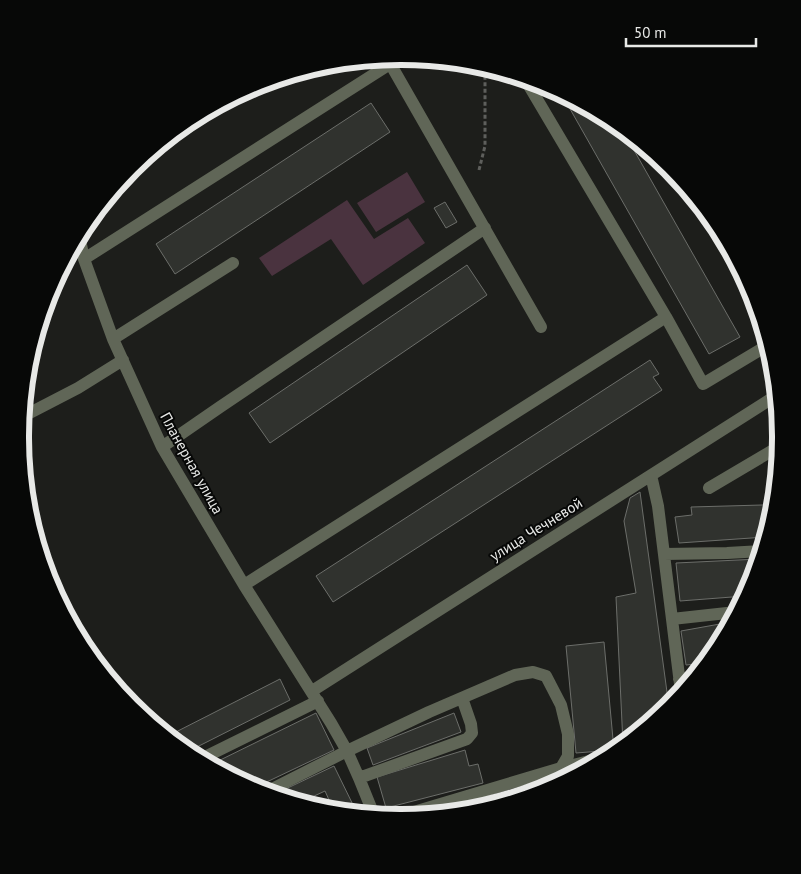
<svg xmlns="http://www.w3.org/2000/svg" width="801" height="874" font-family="'PT Sans',sans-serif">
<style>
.green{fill:#4a333f}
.building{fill:#30322e;stroke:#6c6e6a}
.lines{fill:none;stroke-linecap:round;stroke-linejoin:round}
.path{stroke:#5e5f5c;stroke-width:3;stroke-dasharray:4 2.5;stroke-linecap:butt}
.minor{stroke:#606657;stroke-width:12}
.labels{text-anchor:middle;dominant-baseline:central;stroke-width:4;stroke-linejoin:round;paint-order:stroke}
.street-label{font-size:15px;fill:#e8e9e7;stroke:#070807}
.rim{fill:none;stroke:#e8e9e7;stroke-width:6}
</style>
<rect width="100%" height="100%" fill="#1d1e1b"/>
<path class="green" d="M407,172L425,202L376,232L357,203Z
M347,200L374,239L408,218L425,243L363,285L331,239L272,276L259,258Z"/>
<path class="building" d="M561,93L612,121L622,129L740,337L709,354Z
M371,103L390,132L175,274L156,244Z
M445,202L457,222L446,228L434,208Z
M467,265L487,295L270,443L249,413Z
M650,360L659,374L653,377L662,390L333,602L316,576Z
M640,492L669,707L623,744L616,597L636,593L624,521L630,498Z
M774,503V512L766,537L679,543L675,517L692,515L691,507L762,505Z
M759,559L752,583L745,596L680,601L676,563Z
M731,622L717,649L705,663L686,665L681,631Z
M604,642L614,750L576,753L566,646Z
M280,679L290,700L187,752L168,736Z
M316,713L334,750L254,788L210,765Z
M454,713L461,732L373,765L367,748Z
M465,750L469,766L478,764L483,783L386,808L377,777Z
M334,766L357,813L334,811L325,791L301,802L275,794Z
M567,777L546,789L474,810L437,814L509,795Z"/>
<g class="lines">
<path class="path" d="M419,63L422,59
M479,170L485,146V67
M689,192L758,311"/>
<path class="minor" d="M387,58L541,327
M525,79L666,317L703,384L768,345
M80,233V240L84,259L113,339L162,447L244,585L331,723L347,751L359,778L374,815
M84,259L390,64
M113,339L233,263
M22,417L78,388L123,360
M162,447L220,407L485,228
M651,475L658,506L681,692
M709,488L780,446
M664,554L727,553L762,551
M244,585L666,317
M672,619L736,612
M679,679L693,677
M312,691L777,395
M201,759L318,701
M359,778L467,739L472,733L471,724L462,698
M266,792L347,751L429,712L515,675L533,672L546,676L561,705L568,734V756L561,768
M397,817L561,768L605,757"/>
</g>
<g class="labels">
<g class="street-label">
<text transform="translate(192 463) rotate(61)">Планерная улица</text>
<text transform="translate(536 529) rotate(-32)">улица Чечневой</text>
</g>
</g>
<path d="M0 0H801V874H0ZM400 65H401A371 371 0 0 1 772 436V438A371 371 0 0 1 401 809H400A371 371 0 0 1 29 438V436A371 371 0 0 1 400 65Z" fill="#070807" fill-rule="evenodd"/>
<path class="rim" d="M400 65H401A371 371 0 0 1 772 436V438A371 371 0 0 1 401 809H400A371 371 0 0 1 29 438V436A371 371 0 0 1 400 65Z"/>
<path d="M626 38v8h130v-8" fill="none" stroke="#e8e9e7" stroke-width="2.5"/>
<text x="634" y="38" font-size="15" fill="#e8e9e7" stroke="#070807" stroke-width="4" paint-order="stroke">50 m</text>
</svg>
